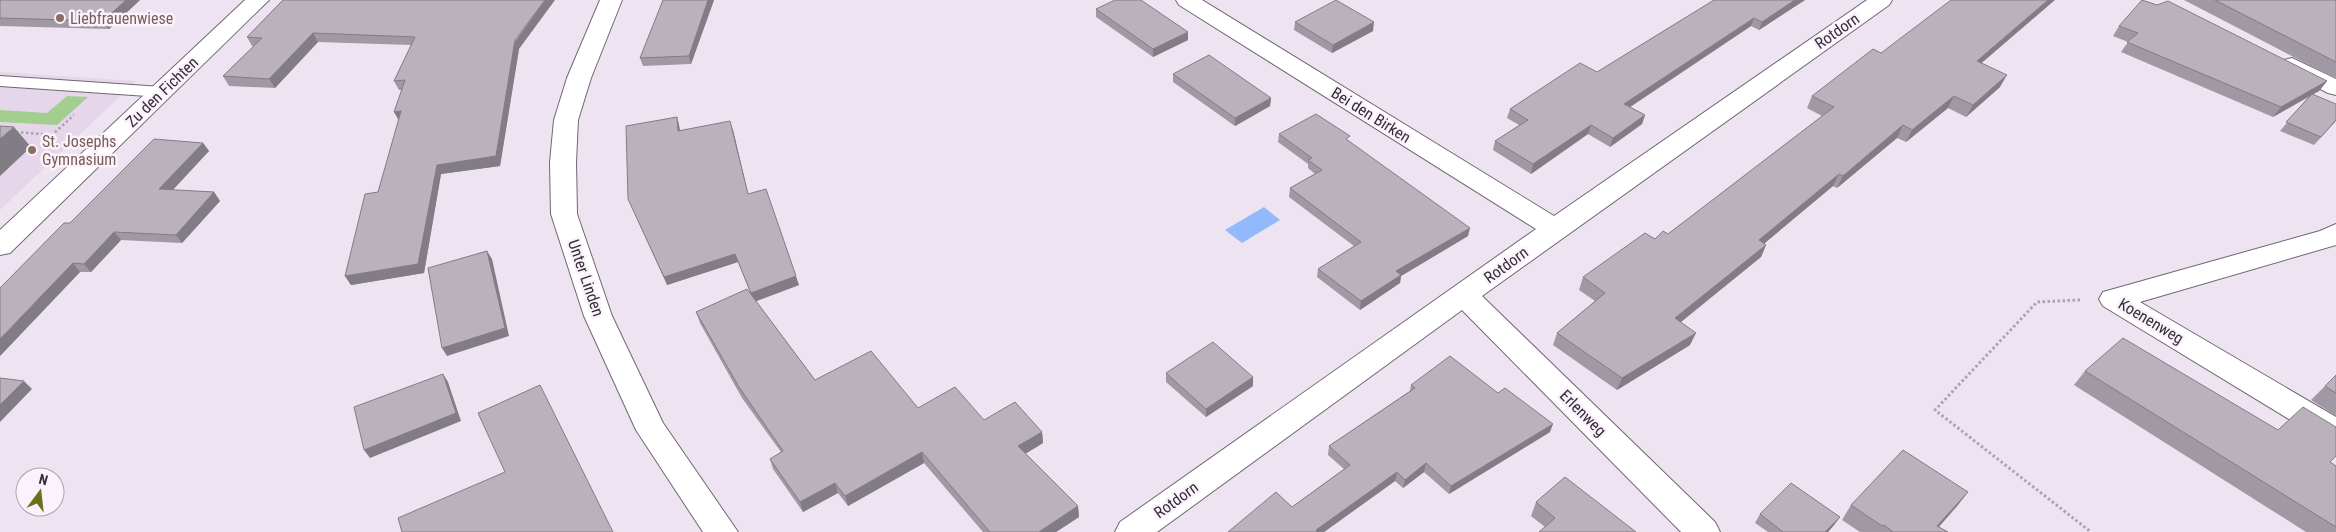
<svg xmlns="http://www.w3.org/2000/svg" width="2336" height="532" font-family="'Roboto Condensed',sans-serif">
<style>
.built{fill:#e5d7e9}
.green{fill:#a2cf90}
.water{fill:#91b9fc}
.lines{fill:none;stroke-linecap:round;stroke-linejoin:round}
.service-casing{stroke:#706772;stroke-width:2}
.minor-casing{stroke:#706772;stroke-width:2}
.path-far1{stroke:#aba3ad;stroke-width:2.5;stroke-dasharray:2.5 2.5;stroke-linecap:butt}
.path{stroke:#aba3ad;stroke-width:3;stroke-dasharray:2.5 2.5;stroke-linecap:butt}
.service{fill:#fff;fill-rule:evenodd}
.minor{fill:#fff;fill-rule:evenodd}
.wall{fill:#a098a3}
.shaded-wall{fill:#827c84}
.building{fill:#bab1bd;stroke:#827c84}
.education-dot{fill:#8d6e63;stroke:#fcf2fe;stroke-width:2}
.labels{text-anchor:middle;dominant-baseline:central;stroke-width:5;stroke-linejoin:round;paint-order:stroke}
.education-label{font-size:16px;fill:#785e54;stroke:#fcf2fe;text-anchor:start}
.street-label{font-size:16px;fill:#332f34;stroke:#fcf2fe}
</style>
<rect width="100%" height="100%" fill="#eee4f1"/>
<path class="built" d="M0,72L136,81L0,210Z"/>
<path class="green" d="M67,96L88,97L57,125L0,122V110L47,113Z"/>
<path class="water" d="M1264,207L1280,220L1242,243L1225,230Z"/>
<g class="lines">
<g class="service-casing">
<path id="service" d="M0,76L162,87L167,89L170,92L167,95L162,97L0,86Z"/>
</g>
<g class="minor-casing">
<path id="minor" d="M245,0H269L10,253L0,255V230Z
M600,0H622L591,78L578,120L576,162L577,214L612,316L663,423L738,532H703L636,430L584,316L551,214L550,162L554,120L567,78Z
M1176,0H1202L1554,216L1867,0H1892L1889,5L1482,296L1715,522L1720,532H1681L1462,310L1157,532H1115L1120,522L1536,229L1179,5Z
M2292,58L2336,79V95L2328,93L2284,70L2280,65L2284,60Z
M2336,224V245L2140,302L2336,417V444L2325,441L2103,306L2099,299L2103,292L2320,231Z"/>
</g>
<path class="path-far1" d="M16,132L52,135L74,115"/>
<path class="path" d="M2080,300L2037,302L1935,410L2091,532"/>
<use href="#service" class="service"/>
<use href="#minor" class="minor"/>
</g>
<path class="wall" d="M0,0H140L109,29L0,26Z
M283,0L519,49L500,166L441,174L424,273L351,285L345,276L378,192L399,121L402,90H399L394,81L411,45L318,42L275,88L229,86L223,76L254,46H252L247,37Z
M663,0H714L691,64L643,66L640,58Z
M1714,0H1805L1759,30L1751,26L1630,107L1645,115L1642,124L1610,147L1588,134L1531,174L1493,150L1495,141L1519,125L1507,118L1510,109L1597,72Z
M2184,0H2336V79Z
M1096,9L1188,40L1153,57L1096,17Z
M1295,22L1373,31L1332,53L1294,30Z
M2119,26L2327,81L2319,91L2313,94L2336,121L2314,145L2280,131L2310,95L2273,117L2121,52L2128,42L2113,36Z
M1881,53L1982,63L2000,87L1966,117L1948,108L1906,142L1897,138L1837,188L1833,186L1764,243L1766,245L1761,257L1680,322L1690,345L1617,390L1553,345L1557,333L1595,301L1579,290L1583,277L1655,239L1668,234L1822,116L1807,108L1812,96Z
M1173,74L1271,98L1270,106L1235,126L1173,82Z
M677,117L679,125L680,131L733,130L748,194L799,285L756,301L815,380L918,408L1042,432L1043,443L1025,454L1078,506L1079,517L1056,532H983L924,463L848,506L838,493L803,512L773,469L770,459L781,452L742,398L700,323L696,312L751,295L738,262L667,285L628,199Z
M1279,134L1349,141L1468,236L1401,276L1400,283L1360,310L1317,277L1318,269L1354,246L1289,197L1290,188L1315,174L1308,168V164L1278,142Z
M203,143L209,151L173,190L214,192L220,201L182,243L121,240L91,272H80L0,356L70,223Z
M2085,371L2278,430L2336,466V532H2306L2074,385Z
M1166,373L1253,377V386L1206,417L1166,382Z
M2336,375V416L2311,400Z
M1411,385L1550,432L1449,494L1424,472L1403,488L1395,481L1324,532H1228L1292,507L1344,469L1328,455L1329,446L1410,391Z
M1968,492L1957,506L1939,527L1948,532H1860L1842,520L1851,505Z
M1536,502L1636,532L1545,527L1531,516Z
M1760,514L1840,517L1834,525L1828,532H1768L1755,523Z"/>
<path class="shaded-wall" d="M126,0H140L109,29L103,21Z
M545,0H555L519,49L500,166L441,174L424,273L351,285L345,276Z
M708,0H714L691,64L689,56Z
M1795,0H1805L1759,30L1762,22Z
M2048,0H2055L1970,73L1977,61Z
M1754,18L1751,26L1621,113L1624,104Z
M1374,22L1373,31L1332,53L1333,45Z
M1188,32V40L1153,57V49Z
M313,33L318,42L275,88L269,79Z
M2007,75L2000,87L1966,117L1973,105Z
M2327,81L2319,91L2273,117L2281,107Z
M1954,96L1948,108L1906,142L1912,130Z
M1271,98L1270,106L1235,126V118Z
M401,111L399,121L394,112Z
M1645,115L1642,124L1610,147L1613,138Z
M677,117L679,125L681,139L678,131Z
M730,121L733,130L750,202L748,194Z
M1591,125L1588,134L1531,174L1533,164Z
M1903,125L1897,138L1837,188L1843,176Z
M14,127L31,147L0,176V139Z
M203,143L209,151L165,198L159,189Z
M1839,174L1833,186L1753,253L1759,240Z
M214,192L220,201L182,243L176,235Z
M1470,228L1468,236L1401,276L1400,283L1360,310L1361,301L1396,271Z
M114,232L121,240L91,272L84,264Z
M1766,245L1761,257L1670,331L1675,318Z
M487,251L492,259L509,336L447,356L442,348Z
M735,254L738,262L667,285L664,277Z
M73,263L80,272L0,356V339Z
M796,276L799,285L754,302L751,293Z
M1696,333L1690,345L1617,390L1622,378Z
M443,374L448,382L461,421L370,458L364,450Z
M1253,377V386L1206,417V409Z
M24,381L32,389L0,422V405Z
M1553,424L1550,432L1449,494L1451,486Z
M1042,432L1043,443L1020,457L1018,446Z
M922,452L924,463L848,506L845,496Z
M1426,463L1424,472L1403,488L1405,480Z
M1397,472L1395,481L1324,532H1316V530Z
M835,483L838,493L803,512L800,502Z
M1968,492L1957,506L1934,532L1937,526Z
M1078,506L1079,517L1056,532H1039Z
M1840,517L1834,525L1828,532H1825Z"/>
<path class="building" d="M0,0H126L103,21L0,18Z
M283,0H545L515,40L496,156L437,165L418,264L345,276L365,194L378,192L401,111L394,112L405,80L394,81L415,37L313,33L269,79L223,76L262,38L247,37Z
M663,0H708L689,56L640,58Z
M1115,0H1141L1188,32L1153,49L1096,9Z
M1336,0L1374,22L1333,45L1295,22Z
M1714,0H1795L1762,22L1754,18L1624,104L1645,115L1613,138L1591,125L1533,164L1495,141L1528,120L1510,109L1580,63L1597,72Z
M1951,0H2048L1977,61L2007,75L1973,105L1954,96L1912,130L1903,125L1843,176L1839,174L1759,240L1766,245L1675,318L1696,333L1622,378L1557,333L1605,293L1583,277L1645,233L1655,239L1663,231L1668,234L1834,107L1812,96L1873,49L1881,53Z
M2142,0L2157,5L2168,1L2327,81L2281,107L2127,42L2138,33L2119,26Z
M2215,0H2336V62Z
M1209,55L1271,98L1235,118L1173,74Z
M2312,94L2336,104V120L2321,137L2286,122Z
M1316,114L1350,136L1346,139L1470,228L1396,271L1401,275L1361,301L1318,269L1361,242L1290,188L1322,170L1308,160L1312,158L1279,134Z
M677,117L678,131L730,121L748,194L766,189L796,276L751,293L735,254L664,277L628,199L626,126Z
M0,126L14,127L0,139Z
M154,139L203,143L159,189L214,192L176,235L114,232L84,264L73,263L0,339V288L64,223H70Z
M487,251L505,328L442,348L428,268Z
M747,289L815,380L871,351L918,408L955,387L984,420L1015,402L1042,432L1018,446L1078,506L1039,532H990L922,452L845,496L835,483L800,502L770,459L783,451L739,387L696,312Z
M2123,338L2278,430L2303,407L2336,427V456L2330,462L2336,466V527L2085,371Z
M1213,342L1253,377L1206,409L1166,373Z
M1450,356L1498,393L1505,388L1553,424L1451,486L1426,463L1405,480L1397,472L1316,530L1318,532H1228L1276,492L1292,507L1350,465L1329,446L1415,388L1411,385Z
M443,374L456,413L364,450L354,407Z
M2336,375V393L2325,386Z
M0,378L24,381L0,405Z
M540,385L613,532H402L398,518L505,472L478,413Z
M1903,450L1968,492L1937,526L1948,532H1893L1884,525L1882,526L1851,505Z
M1565,477L1636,532H1539L1555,518L1536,502Z
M1791,483L1840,517L1825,532H1783L1760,514Z"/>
<g class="education-dot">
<circle cx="60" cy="18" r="5"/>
<circle cx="32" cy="150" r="5"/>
</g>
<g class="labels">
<g class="education-label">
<text x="70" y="18">Liebfrauenwiese</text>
<text x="42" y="141">St. Josephs<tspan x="42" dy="18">Gymnasium</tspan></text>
</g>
<g class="street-label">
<text transform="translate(1837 31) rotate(-35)">Rotdorn</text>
<text transform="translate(162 92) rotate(-44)">Zu den Fichten</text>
<text transform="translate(1371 115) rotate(32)">Bei den Birken</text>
<text transform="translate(1506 265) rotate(-36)">Rotdorn</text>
<text transform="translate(586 278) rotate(71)">Unter Linden</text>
<text transform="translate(2151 321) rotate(31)">Koenenweg</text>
<text transform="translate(1583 413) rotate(45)">Erlenweg</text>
<text transform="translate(1176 500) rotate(-36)">Rotdorn</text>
</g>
</g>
<g transform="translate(40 492) rotate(15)"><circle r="24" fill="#fcf2fe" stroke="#aca4ad"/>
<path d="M0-4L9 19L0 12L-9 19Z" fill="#697119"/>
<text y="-8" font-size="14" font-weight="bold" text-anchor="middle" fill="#332f34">N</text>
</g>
</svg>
